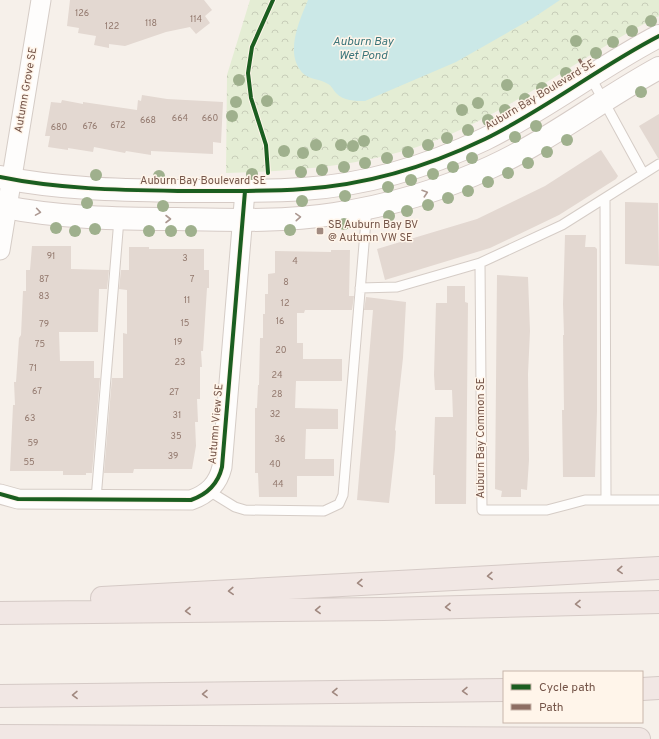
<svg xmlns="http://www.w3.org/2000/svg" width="659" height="739" font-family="Overpass,sans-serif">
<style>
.park{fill:url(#park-crowns)}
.water{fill:#cbe8e7}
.building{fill:#e3d8d1}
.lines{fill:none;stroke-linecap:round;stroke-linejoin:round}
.lane-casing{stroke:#d5ccc6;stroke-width:11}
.street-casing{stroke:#d5ccc6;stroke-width:21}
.secondary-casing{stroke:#d6cbc6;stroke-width:24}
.highway-casing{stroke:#d5cac6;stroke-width:24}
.lane{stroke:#fefdfc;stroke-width:9}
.street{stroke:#fefdfc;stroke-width:19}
.secondary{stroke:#fefdfc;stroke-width:22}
.highway{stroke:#f1e7e4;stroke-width:22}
.quiet{stroke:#8d6e63;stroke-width:3;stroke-dasharray:6 3;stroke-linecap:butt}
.cycleway-casing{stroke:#fff5ea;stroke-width:6}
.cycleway{stroke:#1b5e20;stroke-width:4}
.tree{fill:#9fb08d}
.oneway{stroke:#ac9891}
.oneway2{stroke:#a0887f}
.poi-dot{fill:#a28b81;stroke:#fff5ea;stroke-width:1.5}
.labels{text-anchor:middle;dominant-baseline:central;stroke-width:3;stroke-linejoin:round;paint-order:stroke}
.number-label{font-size:9px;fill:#92786d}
.street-label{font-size:11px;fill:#755549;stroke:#fff5ea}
.poi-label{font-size:11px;fill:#755549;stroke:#fff5ea;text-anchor:start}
.water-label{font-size:12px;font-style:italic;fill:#3c767b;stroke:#fff5ea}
</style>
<defs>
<pattern id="park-crowns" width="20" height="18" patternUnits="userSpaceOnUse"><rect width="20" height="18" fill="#e4edd4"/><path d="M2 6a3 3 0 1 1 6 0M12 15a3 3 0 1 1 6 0" fill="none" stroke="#c7cdb8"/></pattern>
</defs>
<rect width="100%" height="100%" fill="#f6f0ea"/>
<path class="park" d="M250,0H659V16C588,52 524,102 451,134C380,165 303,171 226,173L227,75Z"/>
<path class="water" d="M308,0H560L533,18L456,62L365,101C354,101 344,101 336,93C333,90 332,86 328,84C321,79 312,80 305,75C283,57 299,21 308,0Z"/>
<path class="building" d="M70,0H204L212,10L205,16L210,23L196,34L190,27L166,32L125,46L109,44V48L94,45L96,36L78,33L79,28L67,26Z
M142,95L167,99L223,102L221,143L213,142V154L151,151V155L126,151L125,153L94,147L93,152L68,148V150L48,147L50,136H45L51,102L61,103L62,100L83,104V102L137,110L138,100L141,101Z
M659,114V158H658L639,126Z
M601,150L618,176L616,179L559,215L490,248L385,280L377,249L477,219L545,186Z
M625,202L658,203L659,266L625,264Z
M565,235H586L585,247H595L597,249V411L595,477H563L562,410H564L563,335H564L563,304Z
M32,246H71V269L109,270L107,289H99L98,332H59L60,361H94V378H100L92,473H86V475H63V471H10L13,405H15L14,382H16L19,338L21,335L23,291H26V270H30Z
M129,247H149V249H204V270H209V288H207L203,351H201L202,367H200V399H197L198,422H195L196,446L192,469H134L133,473H104L112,378H123V333L127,334V290L119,289L121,270H129Z
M331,250H350L349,296H354L352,310H305L304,313H297V343H303V359H342V381H296L295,408L338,409V429H306L305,459H334V476H297V497H259L258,473H255V408H257L258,385H259L260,338H263V314H265V294H268V274L275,273V251L331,252Z
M497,275L528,277L530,331L528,374L529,460L527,490L521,489V497H501L502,491L495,489Z
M447,286H465V302L468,303L466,504H435V475H433L435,417H453L452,390H435L434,375L436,303H447Z
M366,297L406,302L403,358L395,430L396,431L395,449L389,503L357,500L373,310H364Z"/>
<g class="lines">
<g class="lane-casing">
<path id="lane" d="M590,76L643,173
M659,164L562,225L480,263L482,510H547L585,500H659
M605,198L606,500
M360,288L397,287L480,263
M209,491L235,507L245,510L324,511L339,504L343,495L367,208
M96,499L119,219"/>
</g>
<g class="street-casing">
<path id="street" d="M0,250L41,0
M0,494L18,499L191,500C208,494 218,484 222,467L245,191"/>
</g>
<g class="secondary-casing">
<path id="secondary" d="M0,177C58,189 118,190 178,191C220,191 262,192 303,189C365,185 429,166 485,139C546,109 599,67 659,36
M0,206C58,218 118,219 177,219C229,220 283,222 334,214C388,206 442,190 491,167C550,140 602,99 659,68"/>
</g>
<g class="highway-casing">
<path id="highway" d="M102,598L659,568
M0,613L384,609L659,602
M642,689L659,688
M0,696L504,690
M0,736L639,739"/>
</g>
<use href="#lane" class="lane"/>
<use href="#street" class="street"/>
<use href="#secondary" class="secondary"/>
<use href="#highway" class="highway"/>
<path class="quiet" d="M579,59L589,75"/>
<g class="cycleway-casing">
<path id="cycleway" d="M268,173L266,145L251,98L248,73L252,47L273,0
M0,177C58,189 118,190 178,191C220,191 262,192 303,189C365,185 429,166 485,139C546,109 599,67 659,36
M0,494L18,499L191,500C208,494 218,484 222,467L245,191"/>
</g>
<use href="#cycleway" class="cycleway"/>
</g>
<g class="tree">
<circle cx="651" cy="21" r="6"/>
<circle cx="632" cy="31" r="6"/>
<circle cx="576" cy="41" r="6"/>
<circle cx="613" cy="42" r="6"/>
<circle cx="596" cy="53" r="6"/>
<circle cx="566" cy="73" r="6"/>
<circle cx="239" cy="80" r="6"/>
<circle cx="507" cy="85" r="6"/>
<circle cx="542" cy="88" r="6"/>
<circle cx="641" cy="92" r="6"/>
<circle cx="525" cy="99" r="6"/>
<circle cx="267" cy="101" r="6"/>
<circle cx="236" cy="102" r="6"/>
<circle cx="478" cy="103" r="6"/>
<circle cx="462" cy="110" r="6"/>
<circle cx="505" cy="110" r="6"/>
<circle cx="232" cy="116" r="6"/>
<circle cx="488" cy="120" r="6"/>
<circle cx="536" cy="126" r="6"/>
<circle cx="468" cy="130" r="6"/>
<circle cx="515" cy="137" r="6"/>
<circle cx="447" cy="138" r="6"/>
<circle cx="567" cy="140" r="6"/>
<circle cx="364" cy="141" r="6"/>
<circle cx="316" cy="145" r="6"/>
<circle cx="341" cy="145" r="6"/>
<circle cx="428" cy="145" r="6"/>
<circle cx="353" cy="146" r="6"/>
<circle cx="284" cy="151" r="6"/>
<circle cx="408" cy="152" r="6"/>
<circle cx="547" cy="152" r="6"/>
<circle cx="303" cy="153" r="6"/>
<circle cx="387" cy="158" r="6"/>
<circle cx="472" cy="158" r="6"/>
<circle cx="365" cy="163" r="6"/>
<circle cx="528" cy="163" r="6"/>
<circle cx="344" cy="167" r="6"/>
<circle cx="453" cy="167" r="6"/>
<circle cx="322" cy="170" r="6"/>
<circle cx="301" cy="172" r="6"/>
<circle cx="508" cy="173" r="6"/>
<circle cx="252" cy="174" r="6"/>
<circle cx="433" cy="174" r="6"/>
<circle cx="96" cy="175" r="6"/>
<circle cx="159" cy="176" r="6"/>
<circle cx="411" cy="180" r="6"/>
<circle cx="488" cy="182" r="6"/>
<circle cx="388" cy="187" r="6"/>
<circle cx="468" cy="191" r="6"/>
<circle cx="345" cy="196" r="6"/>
<circle cx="448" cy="198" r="6"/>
<circle cx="302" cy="201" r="6"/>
<circle cx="87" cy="203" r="6"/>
<circle cx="428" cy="205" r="6"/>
<circle cx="163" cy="206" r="6"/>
<circle cx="407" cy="211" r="6"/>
<circle cx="389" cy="216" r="6"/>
<circle cx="344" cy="224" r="6"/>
<circle cx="56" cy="228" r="6"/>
<circle cx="95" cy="229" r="6"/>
<circle cx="290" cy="230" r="6"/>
<circle cx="75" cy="231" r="6"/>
<circle cx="149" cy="231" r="6"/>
<circle cx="171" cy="231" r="6"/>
<circle cx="191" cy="231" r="6"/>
</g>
<defs><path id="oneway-chevron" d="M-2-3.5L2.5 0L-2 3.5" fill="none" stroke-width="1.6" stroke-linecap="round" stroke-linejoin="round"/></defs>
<g class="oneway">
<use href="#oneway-chevron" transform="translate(425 193) rotate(-18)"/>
<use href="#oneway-chevron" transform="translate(38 212) rotate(9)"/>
<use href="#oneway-chevron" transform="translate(298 217) rotate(-4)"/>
<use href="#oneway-chevron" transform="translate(168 219)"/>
</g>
<g class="oneway2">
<use href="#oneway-chevron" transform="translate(620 570) rotate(177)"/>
<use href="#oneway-chevron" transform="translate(490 576) rotate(177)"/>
<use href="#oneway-chevron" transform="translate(360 583) rotate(177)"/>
<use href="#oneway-chevron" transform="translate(231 591) rotate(177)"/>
<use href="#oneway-chevron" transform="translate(578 604) rotate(179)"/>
<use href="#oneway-chevron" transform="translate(448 607) rotate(179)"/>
<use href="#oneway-chevron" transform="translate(318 610) rotate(179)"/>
<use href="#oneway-chevron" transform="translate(188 611) rotate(179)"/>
<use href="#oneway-chevron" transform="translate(465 691) rotate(179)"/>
<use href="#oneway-chevron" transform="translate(335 692) rotate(179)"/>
<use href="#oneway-chevron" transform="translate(205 694) rotate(179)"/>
<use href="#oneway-chevron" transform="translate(75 695) rotate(179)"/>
</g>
<rect class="poi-dot" x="316" y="227" width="8" height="8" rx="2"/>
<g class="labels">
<g class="number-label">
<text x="82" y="13">126</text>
<text x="196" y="19">114</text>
<text x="151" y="23">118</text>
<text x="112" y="26">122</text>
<text x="180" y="118">664</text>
<text x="210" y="118">660</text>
<text x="148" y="120">668</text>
<text x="118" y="125">672</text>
<text x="90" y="126">676</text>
<text x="59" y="127">680</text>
<text x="51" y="256">91</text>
<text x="185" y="258">3</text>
<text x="295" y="261">4</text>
<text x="44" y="279">87</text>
<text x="192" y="279">7</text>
<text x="286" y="282">8</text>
<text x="44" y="296">83</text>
<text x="187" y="300">11</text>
<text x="285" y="303">12</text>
<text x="280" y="321">16</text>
<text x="185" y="323">15</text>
<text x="44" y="324">79</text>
<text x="178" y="342">19</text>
<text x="40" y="344">75</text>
<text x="281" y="350">20</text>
<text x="180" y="362">23</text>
<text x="33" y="368">71</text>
<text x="277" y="375">24</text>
<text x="37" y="391">67</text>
<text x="174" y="392">27</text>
<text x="277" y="394">28</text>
<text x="275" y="414">32</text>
<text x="177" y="415">31</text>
<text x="30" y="418">63</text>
<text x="176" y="436">35</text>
<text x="280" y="439">36</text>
<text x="33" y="443">59</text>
<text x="173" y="456">39</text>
<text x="29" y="462">55</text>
<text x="275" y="464">40</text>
<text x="278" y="484">44</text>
</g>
<g class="street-label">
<text transform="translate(26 90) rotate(-80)">Autumn Grove SE</text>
<text transform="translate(540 95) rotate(-31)">Auburn Bay Boulevard SE</text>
<text x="203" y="181">Auburn Bay Boulevard SE</text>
<text transform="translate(216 424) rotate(-85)">Autumn View SE</text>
<text transform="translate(481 438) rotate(-90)">Auburn Bay Common SE</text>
</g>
<g class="poi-label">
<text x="328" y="225">SB Auburn Bay BV<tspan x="328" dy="13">@ Autumn VW SE</tspan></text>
</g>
<g class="water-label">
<text x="363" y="42">Auburn Bay<tspan x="363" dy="14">Wet Pond</tspan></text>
</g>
</g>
<rect x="503" y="671" width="140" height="52" fill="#fff5ea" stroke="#c8b5aa"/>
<rect x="511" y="684" width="20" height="6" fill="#1b5e20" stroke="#c8b5aa"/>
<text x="539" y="691" font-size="12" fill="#755549">Cycle path</text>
<rect x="511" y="704" width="20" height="6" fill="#8d6e63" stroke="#c8b5aa"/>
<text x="539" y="711" font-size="12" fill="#755549">Path</text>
</svg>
